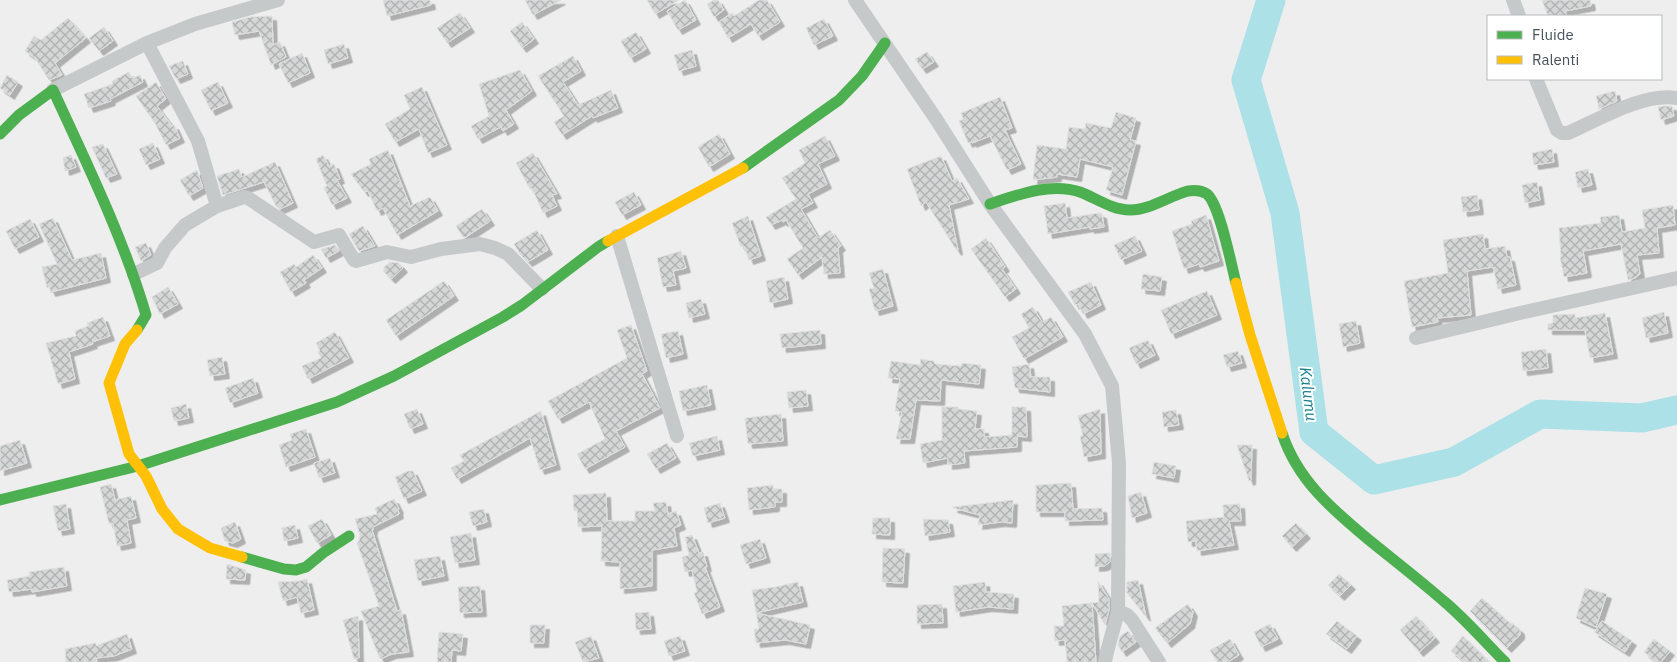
<svg xmlns="http://www.w3.org/2000/svg" width="1677" height="662" font-family="'IBM Plex Sans',sans-serif">
<style>
.lines{fill:none;stroke-linecap:round;stroke-linejoin:round}
.river{stroke:#ace1e7;stroke-width:29}
.building{fill:url(#building-cross-hatch);stroke:#e0e0e1;filter:url(#shadow)}
.street{stroke:#c6c9ca;stroke-width:14}
.fast{stroke:#4caf50;stroke-width:11}
.slow{stroke:#ffc107;stroke-width:11}
.labels{text-anchor:middle;dominant-baseline:central;stroke-width:4;stroke-linejoin:round;paint-order:stroke}
.water-label{font-size:16px;font-style:italic;fill:#17818d;stroke:#fff}
</style>
<defs>
<pattern id="building-cross-hatch" width="8" height="8" patternUnits="userSpaceOnUse" patternTransform="scale(1.25)"><rect width="8" height="8" fill="#d5d6d6"/><path d="M0 0l8 8M0 8l8-8" fill="none" stroke="#afb0b1"/></pattern>
<filter id="shadow"><feDropShadow dx="4.5" dy="4.5" stdDeviation="0" flood-color="#0004"/></filter>
</defs>
<rect width="100%" height="100%" fill="#efeeee"/>
<g class="lines">
<path class="river" d="M1271,0L1246,80L1285,213L1314,432L1374,480L1454,462L1540,414L1642,418L1677,410"/>
</g>
<path class="building" d="M383,0H430L431,5L387,16Z
M525,0H561L533,15Z
M647,0H679L655,14Z
M685,0L696,20L678,30L667,11Z
M714,0H718L724,10L714,17L707,4Z
M759,0H767L780,22L758,36L751,24L728,38L719,22L732,13L734,16Z
M1542,0H1590L1591,6L1565,11L1567,16H1548Z
M460,13L470,28L447,43L437,28Z
M272,16L273,45L280,42L286,57L271,65L259,31L235,35L232,22L250,17Z
M68,18L86,38L55,63L62,75L49,80L35,58L25,51L34,36L41,40Z
M824,19L833,36L814,45L806,28Z
M522,22L534,39L522,48L510,31Z
M104,27L113,41L99,51L89,38Z
M636,32L646,49L630,58L621,41Z
M344,44L348,58L328,64L324,50Z
M692,50L696,66L679,71L674,55Z
M927,52L934,62L922,69L915,59Z
M302,53L310,73L288,83L279,64Z
M573,56L581,71L563,82L578,105L611,90L618,108L593,118L592,116L562,135L554,122L564,116L538,76Z
M183,61L188,74L176,79L169,66Z
M520,70L532,91L506,110L514,124L503,131L501,127L478,139L471,126L489,116L479,84Z
M129,72L132,78L140,75L143,82L110,99L111,101L89,108L84,94L113,84L112,81Z
M7,75L18,82L10,95L0,88Z
M156,82L166,99L157,106L172,126L174,125L180,138L166,145L156,125L136,96Z
M218,82L228,103L211,111L201,90Z
M422,87L447,145L428,153L419,129L395,142L385,124L410,109L404,95Z
M1615,91L1617,101L1599,109L1596,96Z
M1000,97L1012,128L1005,130L1021,164L1007,170L990,136L972,143V141L968,143L959,121L963,119L961,113Z
M1664,106H1672L1674,116L1661,120L1658,107Z
M1116,112L1136,118L1130,140L1136,141L1122,195L1106,190L1113,167L1080,159L1077,177L1057,174V177L1033,180L1037,145L1066,149L1069,127L1085,129L1086,123L1111,128Z
M719,134L730,154L709,167L698,147Z
M825,136L835,156L818,164L827,184L808,194L813,203L801,209L818,238L830,230L841,246L838,248L840,273L824,274L822,257L798,275L787,259L803,248L786,220L783,222L782,220L771,225L766,217L796,199L782,178L805,163L799,150Z
M153,143L160,159L146,165L139,149Z
M103,144L117,174L106,178L92,147Z
M1552,149L1554,162L1534,165L1532,153Z
M388,150L410,206L430,197L438,211L397,235L383,208L377,211L368,191L364,192L351,174L371,164L369,159Z
M533,153L557,194L552,195L557,206L543,213L532,188L530,189L516,163Z
M71,155L76,167L65,171L63,158Z
M323,155L329,166L334,164L340,179L337,180L347,198L332,205L324,188L327,186L316,159Z
M941,156L952,181L957,178L969,199L949,205L958,250L957,251L926,202L921,206L907,169Z
M275,162L293,203L280,209L276,206L264,182L223,195L217,176L239,169L242,177Z
M1588,169L1592,185L1578,188L1575,172Z
M197,170L203,188L189,196L180,180Z
M1537,182L1540,200L1525,203L1522,185Z
M634,192L641,205L622,215L615,202Z
M1477,195L1479,210L1463,212L1461,197Z
M1065,203L1067,218L1099,213L1102,214L1104,227L1090,229V227L1048,234L1044,206Z
M1673,205L1675,225L1657,228L1659,253L1637,255L1640,274L1635,278L1628,280L1621,244L1583,251L1587,273L1564,277L1560,257H1561L1559,228L1601,223L1600,217L1619,215L1622,232L1645,228L1642,210Z
M482,209L490,221L466,237H463L456,226Z
M1206,215L1219,261L1200,267L1199,264L1184,269L1172,231L1192,224L1191,221Z
M748,216L761,256L749,260L744,246L741,247L732,223Z
M53,218L72,260L101,253L106,278L51,292L49,287L47,288L42,267L57,264L39,224Z
M30,219L39,237L15,249L6,231Z
M363,226L375,246L359,251L349,234Z
M537,230L548,250L528,262L520,254L514,244Z
M1483,234L1485,249L1505,246L1507,257H1510L1516,285L1498,289L1493,267L1467,271L1471,315L1437,318L1438,322L1412,327L1404,281L1448,273L1443,240Z
M1135,236L1142,251L1121,260L1114,245Z
M986,238L1005,267L1002,269L1016,289L1005,297L971,249Z
M146,243L151,255L141,261L135,247Z
M335,245L339,251L326,258L321,249Z
M681,251L686,268L673,271L676,285L663,287L657,258Z
M313,255L322,268L304,280L306,283L291,292L280,272L294,264L296,267Z
M390,262L399,263L403,268L391,279L384,272V267Z
M883,269L893,306L875,311L869,289L874,288L869,273Z
M1143,274L1162,277L1160,291L1141,289Z
M784,277L788,299L770,303L766,281Z
M444,281L454,296L396,336L386,320Z
M1091,282L1101,305L1083,314L1078,304L1075,305L1068,292Z
M168,287L178,304L160,314L152,297Z
M1207,291L1217,315L1171,334L1161,310Z
M701,299L705,314L689,318L686,303Z
M1033,307L1042,322L1051,317L1063,337L1024,359L1012,337L1029,328L1021,314Z
M1664,312L1668,333L1646,338L1642,318Z
M1605,313L1613,354L1590,358L1585,330H1548V324L1553,323V315L1575,314V318Z
M103,317L110,336L92,342L93,344L69,352L75,379L58,384L46,343L76,336L75,331L88,326L87,323Z
M1356,321L1360,343L1343,347L1339,324Z
M631,325L647,371L642,374L660,408L616,431L625,447L585,469L577,454L605,439L589,402L558,419L548,401L627,358L617,330Z
M820,330L821,344L782,348L780,334Z
M678,331L683,354L666,358L661,334Z
M335,332L349,358L308,379L302,366L321,358L318,352L320,351L316,343Z
M1148,340L1155,355L1136,364L1129,348Z
M1546,349L1548,368L1523,371L1521,352Z
M1238,351L1242,363L1227,367L1223,355Z
M222,357L225,374L210,376L207,360Z
M920,359L934,361L935,364L961,366L962,363L981,365L979,384L941,380L940,401L916,400L910,439H896L902,412L895,411L900,379L888,378L891,361L921,365Z
M1029,364L1031,377H1050V392L1015,388L1012,367Z
M253,378L258,393L230,403L225,388Z
M707,385L711,405L683,411L679,391Z
M806,390L808,406L789,408L787,392Z
M186,404L189,418L174,421L171,408Z
M942,407H958V409L977,411L975,429H984V437L1012,435V407H1026L1027,437L1017,436V447L964,451L965,463L948,465V458L923,463L920,444L942,440Z
M417,409L423,424L410,429L404,414Z
M1100,409L1101,454L1084,457L1080,436H1083L1078,416Z
M1176,410L1179,425L1164,427L1162,412Z
M541,411L556,465L540,470L530,438L457,479L451,468L464,461L460,455Z
M781,414L783,441L748,444L745,418Z
M306,429L315,457L286,467L279,445L292,440L290,434Z
M717,436L720,450L693,456L689,443Z
M20,440L27,463L0,471V446Z
M667,443L676,458L656,469L647,454Z
M1237,445H1252L1251,480L1249,481Z
M330,458L335,473L319,478L314,463Z
M1154,462L1176,466L1174,478L1152,474Z
M408,471H413L422,491L404,499L395,477Z
M1071,483L1073,509L1102,508L1103,520L1065,521V512H1036V485Z
M111,484L115,500L131,496L136,518L127,520L131,543L117,546L113,523L109,524L100,487Z
M773,485V489H782V502H775V507L749,510L747,488Z
M1141,492L1147,513L1132,518L1128,496Z
M606,493L607,521H635V511H655L653,503L666,502L668,514L676,511L681,525L674,528L677,546L652,550V586L620,589V562L601,561L602,526L578,527L577,510L574,511L573,495Z
M394,499L399,509L398,510L399,514L373,527V530H372L397,611L401,610L409,652L392,654L380,659L361,611L379,606L357,543L359,541L360,535L355,519L377,514L375,508Z
M1013,500L1012,523L1001,522L978,525L980,515L953,508V507Z
M720,503L725,518L708,523L704,508Z
M66,504L70,529L58,531L53,506Z
M1240,504L1241,521H1229L1234,545L1197,551L1196,541L1188,542L1186,521L1224,517L1223,505Z
M484,509L487,522L473,526L469,512Z
M873,518H890V535L872,534Z
M322,519L331,535L317,543L308,526Z
M923,519L948,520L950,532L925,536Z
M235,522L241,539L233,543L225,541L221,528Z
M1296,523L1306,534L1292,547L1282,536Z
M295,525L298,538L284,541L282,528Z
M471,533L475,560L455,563L450,537Z
M692,535L699,553L703,552L707,567H705L720,607L702,614L694,593L697,592L692,570L685,572L682,557L689,555L685,537Z
M760,539L766,558L746,564L740,545Z
M883,548L905,549L903,583L882,582Z
M1110,553V562L1104,566L1095,567V554Z
M440,556L444,576L418,581L414,560Z
M227,564L246,570L245,580L226,579Z
M64,567L67,586L32,592V589L9,592L7,580L30,576L29,572Z
M1339,574L1351,585L1340,596L1328,585Z
M307,579L314,610L301,613L297,597L283,601L278,582L299,581Z
M1138,580L1146,617L1127,593V582Z
M1098,581L1109,599V610L1105,625L1092,603L1096,662H1067L1065,640L1055,641L1054,626H1064L1062,606L1099,602Z
M798,582L803,602L756,613L810,625L806,644L785,640L756,643L754,629H759L752,590L775,587Z
M985,582L986,592L1014,594L1013,609L988,607L956,612L953,586Z
M480,586L482,612L460,613L458,587Z
M1585,588L1607,594L1596,627L1576,618Z
M1482,598L1511,624L1512,623L1520,630V635L1507,648L1470,611Z
M942,604L943,623L917,624V605Z
M1188,604L1193,612L1190,624L1167,643L1155,628Z
M649,612L651,629L636,630L635,613Z
M358,616L359,658L354,659L343,620Z
M1416,616L1435,638L1419,652L1400,630Z
M1337,621L1357,636L1347,649L1326,634Z
M1602,621L1632,641L1625,652L1594,632Z
M1270,624L1278,639L1261,647L1254,632Z
M530,625H545L544,643H530Z
M1128,631L1136,642L1122,652L1118,645L1120,636Z
M439,632L463,634L461,651L452,650L451,662H437Z
M127,634L132,649L114,656L96,658L97,662H66L65,649L96,643V646Z
M591,636L599,658L583,662L575,642Z
M680,636L685,651L669,656L664,641Z
M1463,636L1489,662H1465L1451,651Z
M1230,639L1239,655L1228,662H1217L1210,650Z
M1654,639L1670,651L1661,662H1656L1644,652Z"/>
<g class="lines">
<path class="street" d="M855,0L936,119L990,204L1085,334L1112,386L1119,463L1118,611C1114,629 1108,644 1105,662
M1513,0L1519,16
M147,43L198,141L217,206L244,197L248,198L314,242L339,235L354,260L356,261L387,252L411,257L441,249L480,244L495,248L508,254L542,289
M1536,79L1557,130L1562,133H1568C1598,120 1644,92 1677,98
M53,90L147,43L195,24L278,0
M617,236L677,436
M134,274L157,263L165,248L185,225L217,206
M1416,338L1520,313L1677,278
M1118,611L1127,615L1132,620L1159,662"/>
<path class="fast" d="M0,134L19,115L53,90C87,164 123,237 146,315L137,330
M743,168L839,100L862,76L885,43
M990,204C1017,195 1051,182 1080,192C1096,198 1112,210 1130,210C1150,210 1169,196 1188,191C1194,190 1201,190 1207,194C1220,205 1231,264 1236,283
M1282,433C1297,480 1333,510 1369,540C1395,561 1421,581 1446,603C1467,621 1485,642 1505,662
M0,500L138,466L337,402L394,376L503,317L522,305L598,247L608,241
M242,557L284,569L296,570L306,567L323,553L349,536"/>
<path class="slow" d="M608,241L743,168
M1236,283L1250,335L1282,433
M137,330L125,344L109,383L129,454L146,476L162,509L178,529L210,548L242,557"/>
</g>
<g class="labels">
<g class="water-label">
<text transform="translate(1309 394) rotate(83)">Kalumu</text>
</g>
</g>
<rect x="1487" y="15" width="175" height="65" fill="#ffffff" stroke="#b5babd"/>
<rect x="1497" y="31" width="25" height="8" fill="#4caf50" stroke="#b5babd"/>
<text x="1532" y="40" font-size="15" fill="#475259">Fluide</text>
<rect x="1497" y="56" width="25" height="8" fill="#ffc107" stroke="#b5babd"/>
<text x="1532" y="65" font-size="15" fill="#475259">Ralenti</text>
</svg>
